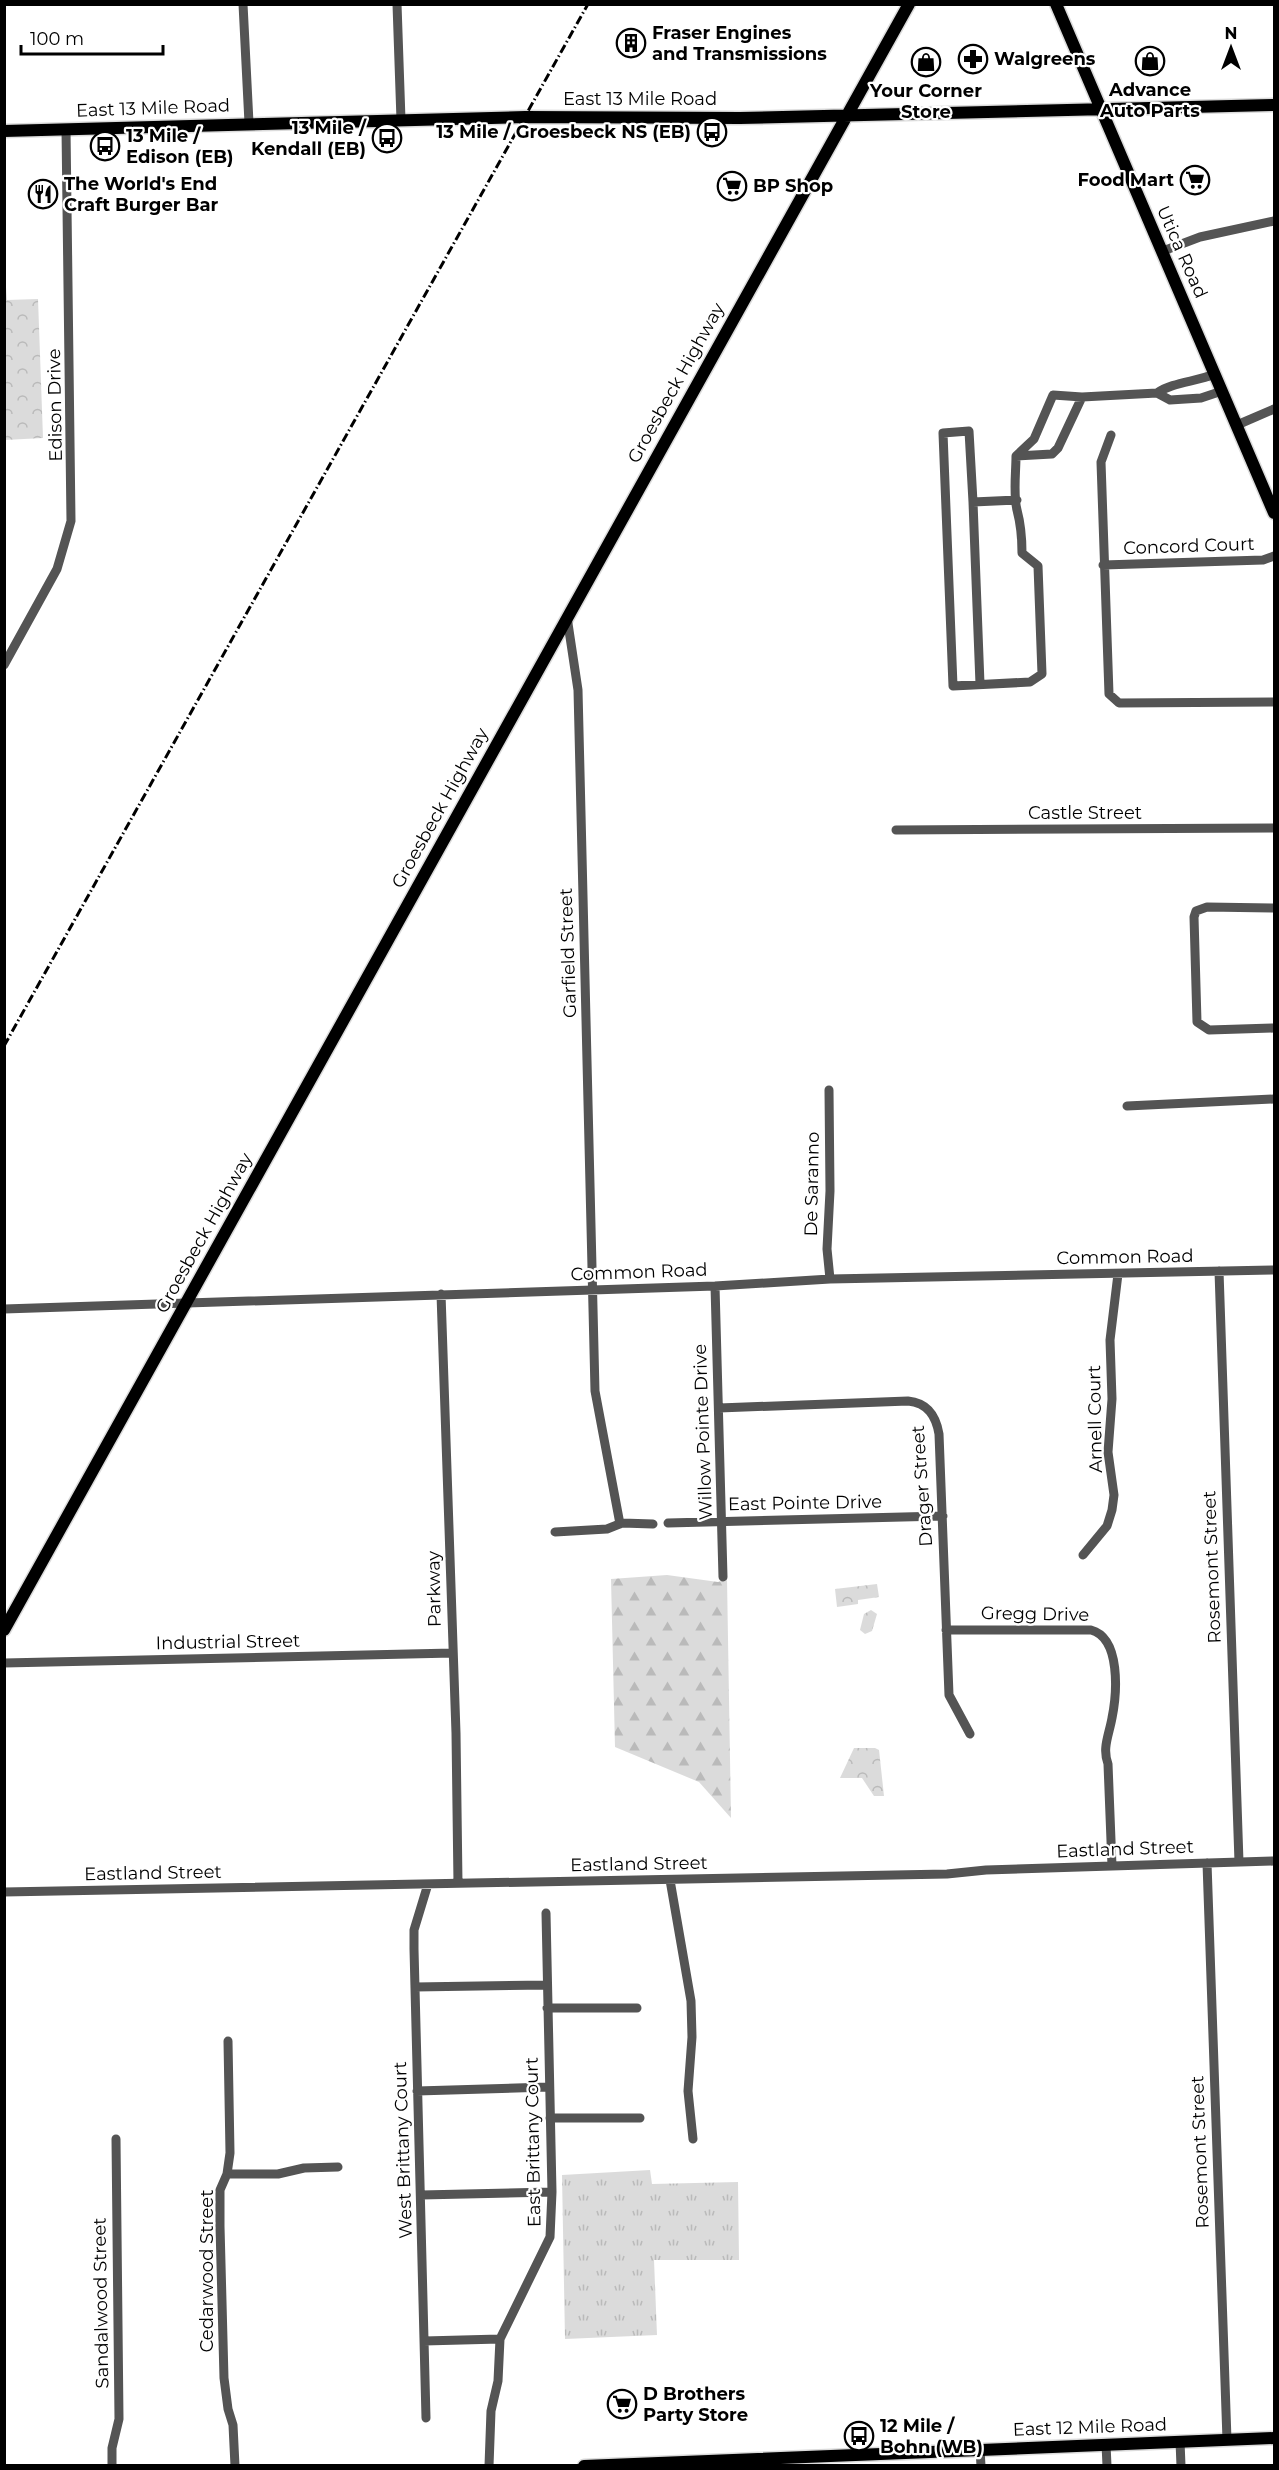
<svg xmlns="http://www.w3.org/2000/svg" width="1279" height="2470" font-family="Montserrat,sans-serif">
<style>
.grass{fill:url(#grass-tufts)}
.forest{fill:url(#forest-firs)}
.park{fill:url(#park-crowns)}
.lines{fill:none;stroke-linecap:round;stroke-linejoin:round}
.major-casing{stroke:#dbdbdb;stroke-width:15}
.minor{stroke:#545454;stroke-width:9}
.major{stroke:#000;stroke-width:12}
.rail{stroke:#000;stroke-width:3;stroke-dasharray:9 3 1.5 3;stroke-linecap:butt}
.labels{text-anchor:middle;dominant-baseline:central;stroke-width:4.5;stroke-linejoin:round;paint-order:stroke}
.poi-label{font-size:18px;font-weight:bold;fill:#000;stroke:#fff;text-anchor:start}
.street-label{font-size:18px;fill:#000;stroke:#fff}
</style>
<defs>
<pattern id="grass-tufts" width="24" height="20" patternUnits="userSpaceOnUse" patternTransform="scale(1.5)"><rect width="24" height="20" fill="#dbdbdb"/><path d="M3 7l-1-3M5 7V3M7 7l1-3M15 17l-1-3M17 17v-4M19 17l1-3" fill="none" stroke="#bababa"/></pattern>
<pattern id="forest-firs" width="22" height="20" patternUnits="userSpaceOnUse" patternTransform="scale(1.5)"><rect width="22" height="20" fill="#dbdbdb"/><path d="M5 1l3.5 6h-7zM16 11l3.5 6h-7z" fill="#bababa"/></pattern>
<pattern id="park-crowns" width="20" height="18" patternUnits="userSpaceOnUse" patternTransform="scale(1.5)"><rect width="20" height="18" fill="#dbdbdb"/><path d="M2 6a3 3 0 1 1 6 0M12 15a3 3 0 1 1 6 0" fill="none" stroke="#bababa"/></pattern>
</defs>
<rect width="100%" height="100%" fill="#fff"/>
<path class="grass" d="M650,2170L652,2184L738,2182L739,2260H654L657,2335L565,2339L562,2175Z"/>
<path class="forest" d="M667,1575L718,1582L727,1579L731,1818L699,1782L615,1747L611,1579Z"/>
<path class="park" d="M4,261L7,300L38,299L43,438L5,440Z
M877,1584L879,1597L858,1600V1604L837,1607L835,1589Z
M871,1610L877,1614L872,1631L865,1634L860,1630L864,1614Z
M854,1748H875L879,1750L884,1796H874L862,1778H840Z"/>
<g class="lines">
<g class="major-casing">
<path id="major" d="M1056,4L1274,513
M4,131L525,117L740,118L1274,105
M4,1630L909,4
M584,2466L1274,2438"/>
</g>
<path class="minor" d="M243,4L249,123
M397,4L401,120
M1163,251L1200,237L1274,221
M1157,393C1173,382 1195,382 1215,374
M1237,425L1274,409
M1111,435L1101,462L1109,694L1119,703L1274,702
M1016,456L1052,454L1058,448L1082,397
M1017,500L973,502L969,431L943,433L953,686L1030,682L1042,674L1038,566L1022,553C1022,538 1021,525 1017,510C1013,494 1016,473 1016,456L1034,439L1053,395L1082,397L1157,393L1170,400L1201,398L1222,391
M973,502L980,684
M1103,565L1263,560L1274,556
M567,617L578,690L595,1391L620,1524
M4,665L57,569L71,521L66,129
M896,830L1274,828
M1274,908L1207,907L1196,911L1194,917L1197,1022L1209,1030L1274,1028
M829,1090L830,1191L827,1249L830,1279
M1127,1106L1274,1099
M1219,1271L1239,1862
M715,1286L723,1577
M441,1294L456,1733L458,1883
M4,1309L715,1286L830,1279L1274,1270
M719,1408L908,1401C928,1403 936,1416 939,1434L949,1695L970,1734
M668,1523L943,1516
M555,1532L607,1529L622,1523L653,1524
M1083,1555L1107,1526L1112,1510L1114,1495L1108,1452L1112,1399L1110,1340L1118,1274
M946,1630H1091C1121,1638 1117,1693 1112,1718C1109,1735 1102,1748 1108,1764L1112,1866
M4,1663L453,1653
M1207,1863L1227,2440
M670,1880L691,2001L692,2037L688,2091L693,2139
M4,1892L947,1874L986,1870L1274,1861
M415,1987L547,1985
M547,2008H637
M228,2041L230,2153L227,2174L220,2190V2226L224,2378L228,2409L233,2425L235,2466
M417,2091L548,2087
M550,2118H640
M227,2174H278L304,2168L338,2167
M421,2195L552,2192
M424,2341L500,2339
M426,2418L414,1949V1930L428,1884
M1180,2441L1181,2466
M1106,2444L1107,2466
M980,2449L981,2466
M112,2466V2448L119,2419L116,2139
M489,2466L491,2411L498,2381L500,2339L550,2237L552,2192L546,1913"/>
<use href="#major" class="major"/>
<path class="rail" d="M4,1046L588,4"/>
</g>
<defs>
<g id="building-ring" transform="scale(1.5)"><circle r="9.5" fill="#fff" stroke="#000" stroke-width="1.5"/><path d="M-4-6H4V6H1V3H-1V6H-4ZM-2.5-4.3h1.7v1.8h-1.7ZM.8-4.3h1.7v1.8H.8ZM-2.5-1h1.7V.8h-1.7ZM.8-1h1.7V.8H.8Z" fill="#000"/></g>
<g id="pharmacy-ring" transform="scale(1.5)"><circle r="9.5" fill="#fff" stroke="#000" stroke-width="1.5"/><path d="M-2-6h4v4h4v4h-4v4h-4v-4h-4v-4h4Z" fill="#000"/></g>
<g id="shop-ring" transform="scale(1.5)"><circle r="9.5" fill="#fff" stroke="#000" stroke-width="1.5"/><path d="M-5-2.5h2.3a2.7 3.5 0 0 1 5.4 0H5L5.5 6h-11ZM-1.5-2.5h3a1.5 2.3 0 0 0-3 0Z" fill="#000"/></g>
<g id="bus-ring" transform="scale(1.5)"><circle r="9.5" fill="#fff" stroke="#000" stroke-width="1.5"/><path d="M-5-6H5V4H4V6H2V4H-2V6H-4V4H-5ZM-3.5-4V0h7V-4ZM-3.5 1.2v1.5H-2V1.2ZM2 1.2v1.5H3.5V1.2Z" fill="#000"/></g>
<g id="supermarket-ring" transform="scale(1.5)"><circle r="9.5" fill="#fff" stroke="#000" stroke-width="1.5"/><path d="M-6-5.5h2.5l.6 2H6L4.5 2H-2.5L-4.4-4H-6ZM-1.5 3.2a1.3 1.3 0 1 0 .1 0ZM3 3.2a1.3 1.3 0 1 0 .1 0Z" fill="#000"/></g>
<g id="restaurant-ring" transform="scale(1.5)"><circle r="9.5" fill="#fff" stroke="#000" stroke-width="1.5"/><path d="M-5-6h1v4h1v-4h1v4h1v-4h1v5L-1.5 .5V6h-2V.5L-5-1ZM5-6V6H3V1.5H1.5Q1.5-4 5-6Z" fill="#000"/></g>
</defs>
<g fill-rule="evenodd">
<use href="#building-ring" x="631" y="43"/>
<use href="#pharmacy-ring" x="973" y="59"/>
<use href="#shop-ring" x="1150" y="61"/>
<use href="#shop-ring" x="926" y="62"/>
<use href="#bus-ring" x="712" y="132"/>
<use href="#bus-ring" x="387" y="138"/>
<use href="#bus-ring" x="105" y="146"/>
<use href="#supermarket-ring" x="1195" y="180"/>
<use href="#supermarket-ring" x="732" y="186"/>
<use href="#restaurant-ring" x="43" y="194"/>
<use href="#supermarket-ring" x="622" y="2404"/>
<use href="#bus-ring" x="859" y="2436"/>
</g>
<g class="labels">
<g class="poi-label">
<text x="652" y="33">Fraser Engines<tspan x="652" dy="21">and Transmissions</tspan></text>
<text x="994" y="59">Walgreens</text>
<text x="1150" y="90" text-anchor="middle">Advance<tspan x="1150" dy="21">Auto Parts</tspan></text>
<text x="926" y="91" text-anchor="middle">Your Corner<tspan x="926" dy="21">Store</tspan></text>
<text x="366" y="128" text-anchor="end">13 Mile /<tspan x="366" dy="21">Kendall (EB)</tspan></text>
<text x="691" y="132" text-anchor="end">13 Mile / Groesbeck NS (EB)</text>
<text x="126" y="136">13 Mile /<tspan x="126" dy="21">Edison (EB)</tspan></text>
<text x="1174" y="180" text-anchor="end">Food Mart</text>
<text x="64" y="184">The World's End<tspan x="64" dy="21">Craft Burger Bar</tspan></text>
<text x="753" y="186">BP Shop</text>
<text x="643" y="2394">D Brothers<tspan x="643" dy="21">Party Store</tspan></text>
<text x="880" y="2426">12 Mile /<tspan x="880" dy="21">Bohn (WB)</tspan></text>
</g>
<g class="street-label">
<text x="640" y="99">East 13 Mile Road</text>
<text transform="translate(153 108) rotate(-2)">East 13 Mile Road</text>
<text transform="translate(1182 252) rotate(66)">Utica Road</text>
<text transform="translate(676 383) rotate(-61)">Groesbeck Highway</text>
<text transform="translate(55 405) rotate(-91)">Edison Drive</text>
<text transform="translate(1189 546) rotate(-2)">Concord Court</text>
<text transform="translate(440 808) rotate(-61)">Groesbeck Highway</text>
<text x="1085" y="813">Castle Street</text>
<text transform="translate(568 953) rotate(-92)">Garfield Street</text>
<text transform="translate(812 1184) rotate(-89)">De Saranno</text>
<text transform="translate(204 1233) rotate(-61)">Groesbeck Highway</text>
<text transform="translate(1125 1257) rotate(-1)">Common Road</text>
<text transform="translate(639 1272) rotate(-2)">Common Road</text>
<text transform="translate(1095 1419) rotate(-91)">Arnell Court</text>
<text transform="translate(703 1432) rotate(-92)">Willow Pointe Drive</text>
<text transform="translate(922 1486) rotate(-94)">Drager Street</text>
<text transform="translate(805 1503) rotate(-1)">East Pointe Drive</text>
<text transform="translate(1212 1567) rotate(-92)">Rosemont Street</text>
<text transform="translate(434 1589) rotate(-91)">Parkway</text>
<text transform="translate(1035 1614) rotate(1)">Gregg Drive</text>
<text transform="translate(228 1642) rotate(-1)">Industrial Street</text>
<text transform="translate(1125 1849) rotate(-2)">Eastland Street</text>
<text transform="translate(639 1864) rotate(-1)">Eastland Street</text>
<text transform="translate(153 1873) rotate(-1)">Eastland Street</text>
<text transform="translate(533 2142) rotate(-91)">East Brittany Court</text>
<text transform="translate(403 2150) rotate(-92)">West Brittany Court</text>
<text transform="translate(1200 2152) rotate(-92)">Rosemont Street</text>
<text transform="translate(207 2271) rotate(-90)">Cedarwood Street</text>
<text transform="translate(101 2303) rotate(-91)">Sandalwood Street</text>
<text transform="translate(1090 2427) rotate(-2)">East 12 Mile Road</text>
</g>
</g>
<rect width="1279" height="2470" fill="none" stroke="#000000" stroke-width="12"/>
<g transform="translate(1231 48)" stroke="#ffffff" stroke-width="4.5" paint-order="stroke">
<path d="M0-4.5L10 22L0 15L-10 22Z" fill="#000000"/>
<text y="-9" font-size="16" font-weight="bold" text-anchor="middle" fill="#000000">N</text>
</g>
<path d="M21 45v9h142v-9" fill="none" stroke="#000000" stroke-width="3"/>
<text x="30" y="45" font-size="18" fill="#000000" stroke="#ffffff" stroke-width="4.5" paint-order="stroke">100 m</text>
</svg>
